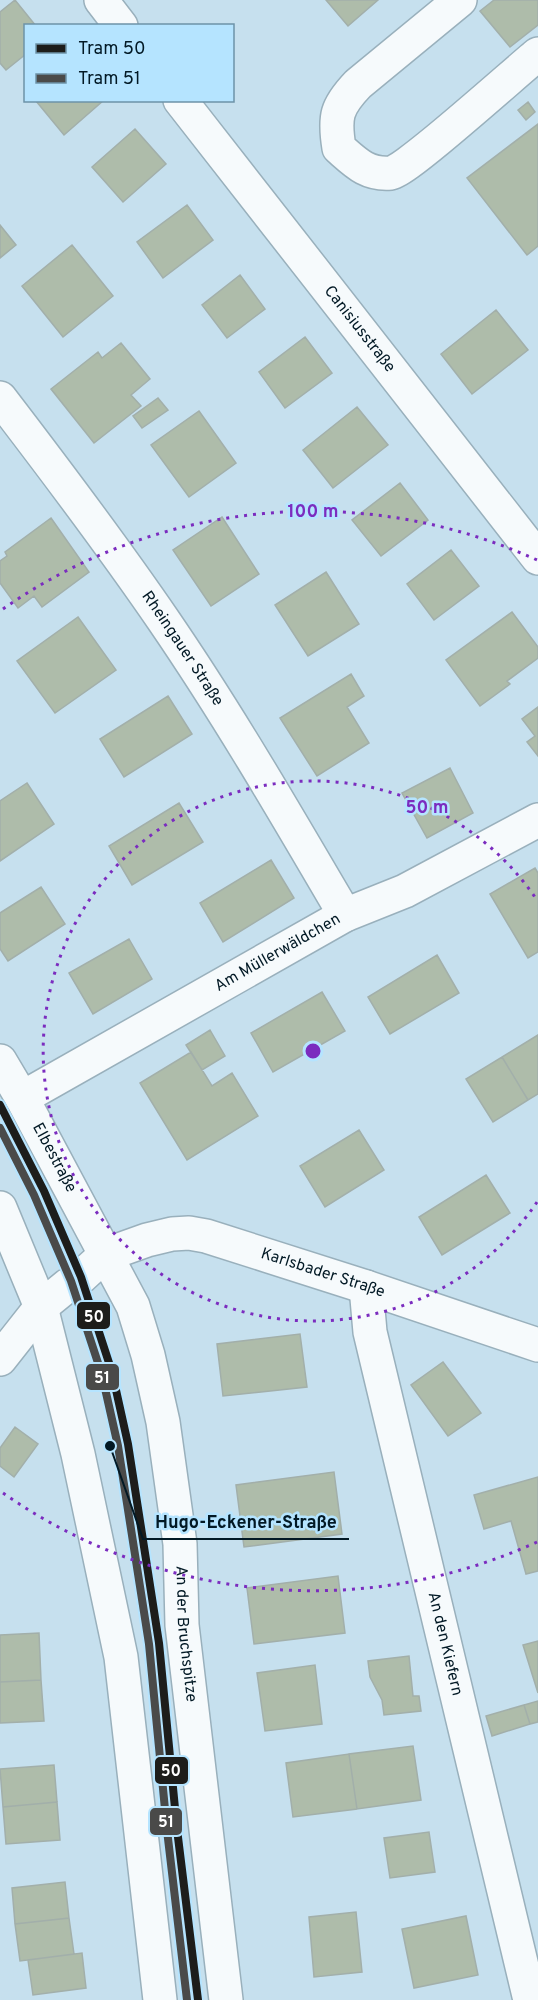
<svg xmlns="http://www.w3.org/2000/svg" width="538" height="2000" font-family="Overpass,sans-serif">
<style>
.building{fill:#aebcaa;stroke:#a2afaa;stroke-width:1.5}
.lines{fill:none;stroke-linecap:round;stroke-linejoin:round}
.minor-casing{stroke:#99b0bc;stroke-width:36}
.secondary-casing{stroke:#99b0bc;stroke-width:36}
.minor{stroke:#f6fafc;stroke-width:33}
.secondary{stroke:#f6fafc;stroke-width:33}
.tram-1-casing{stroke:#b5e4ff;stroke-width:12}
.tram-2-casing{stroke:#b5e4ff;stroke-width:12}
.tram-1{stroke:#1d1d1b;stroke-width:8}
.tram-2{stroke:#4a4a49;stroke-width:8}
.ring{fill:none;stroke:#7b2cbf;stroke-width:3;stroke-dasharray:3 6}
.labels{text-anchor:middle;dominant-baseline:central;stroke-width:5;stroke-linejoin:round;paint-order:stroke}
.street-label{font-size:16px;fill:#021925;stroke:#b5e4ff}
.centre{fill:#7b2cbf;stroke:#b5e4ff;stroke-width:3}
.ring-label{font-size:18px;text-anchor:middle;font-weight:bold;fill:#7b2cbf;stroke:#b5e4ff;stroke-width:5;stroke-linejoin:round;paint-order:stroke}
.leader{fill:none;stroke:#021925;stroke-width:2}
.callout-dot{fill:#021925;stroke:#b5e4ff;stroke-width:2}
.callout-label{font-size:18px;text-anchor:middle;font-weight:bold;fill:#021925;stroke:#b5e4ff;stroke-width:5;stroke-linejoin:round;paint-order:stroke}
.line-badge{stroke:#b5e4ff;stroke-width:2}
.badge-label{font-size:16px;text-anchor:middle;font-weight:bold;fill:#fff}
</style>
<rect width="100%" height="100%" fill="#c6e0ee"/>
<path class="building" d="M15,0L36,26H26V54L6,70L0,63V12Z
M326,0H378L348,26Z
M494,0H538V25L510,47L480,11Z
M37,100H104L64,135L36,101Z
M528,102L535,112L526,120L518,110Z
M538,124V246L527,255L467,178Z
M135,129L166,164L123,202L92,167Z
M187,205L213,240L163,278L137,242Z
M0,225L16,245L0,258Z
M72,245L113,296L63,337L22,286Z
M240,275L265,309L227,338L202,305Z
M496,310L528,350L472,394L441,354Z
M305,337L332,373L285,408L259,372Z
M121,343L150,379L131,395L141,406L94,443L51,389L98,352L102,358Z
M158,398L168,410L142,428L133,416Z
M357,407L388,445L333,488L303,450Z
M199,411L236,463L189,497L151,445Z
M400,483L428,520L381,556L352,520Z
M222,517L259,574L211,606L173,550Z
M51,518L89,572L42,607L34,596L18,608L0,583V561L7,556L5,552Z
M451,550L479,586L434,620L407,584Z
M326,572L359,624L308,656L275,605Z
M512,612L538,647V658L507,681L510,684L480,706L446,660Z
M78,617L116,670L55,713L17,661Z
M351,674L364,696L347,707L369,743L317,776L280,718Z
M168,696L192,734L124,777L100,739Z
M538,707V756L527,742L535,736L522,719Z
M450,768L473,813L427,838L402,793Z
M27,783L54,824L0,861V801Z
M179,803L203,842L132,885L109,846Z
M271,860L294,898L223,942L200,903Z
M535,868L538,873V952L528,958L490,894Z
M41,887L65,924L8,961L0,949V913Z
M129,939L152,979L93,1014L69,973Z
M437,955L459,993L390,1034L368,997Z
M322,992L345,1031L273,1072L251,1033Z
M210,1030L225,1056L202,1070L186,1045Z
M538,1035V1094L528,1100L502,1057Z
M191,1052L212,1086L232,1073L258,1116L187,1160L140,1083Z
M502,1057L528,1100L493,1122L466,1079Z
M359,1130L384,1170L325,1207L300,1166Z
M486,1175L510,1213L442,1255L419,1217Z
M300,1334L307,1387L223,1396L217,1344Z
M443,1362L481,1413L448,1436L411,1385Z
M15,1427L38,1444L14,1477L0,1466V1448Z
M334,1472L342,1534L244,1547L236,1485Z
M538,1477V1571L526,1574L511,1521L484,1529L474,1495Z
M338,1576L345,1633L254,1644L247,1588Z
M39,1633L41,1680L0,1682V1635Z
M538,1641V1693L523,1645Z
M409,1656L413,1696H419L421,1711L384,1715L382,1700L370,1677L368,1661Z
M315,1665L322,1724L265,1731L257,1673Z
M41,1680L44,1721L0,1723V1682Z
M538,1701V1722L530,1724L524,1705Z
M524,1705L530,1724L492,1736L486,1716Z
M413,1746L421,1800L357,1809L349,1754Z
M349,1754L357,1809L293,1817L286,1763Z
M54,1765L57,1802L3,1807L0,1769Z
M57,1802L60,1840L6,1844L3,1807Z
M429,1832L435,1872L390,1878L384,1838Z
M65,1882L69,1918L15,1924L12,1888Z
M356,1912L362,1972L314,1977L309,1917Z
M466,1916L478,1975L414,1988L402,1929Z
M69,1918L74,1954L20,1961L15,1924Z
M82,1953L86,1988L33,1995L28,1960Z"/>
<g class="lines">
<g class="minor-casing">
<g id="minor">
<path d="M101,0L121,26"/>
<path d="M460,0L358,84C336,107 334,117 339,148C356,163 367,175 391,173C405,172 518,70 538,54"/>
<path id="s1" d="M180,100L538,558"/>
<path id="s2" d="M0,398C56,471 112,545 164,621C229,716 287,816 345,915"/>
<path id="s3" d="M22,1098L345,915L405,891L538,820"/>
<path id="s4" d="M366,1287L370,1332L530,2000"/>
<path id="s5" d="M0,1359L41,1307L68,1285L81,1277L105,1255L147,1240L172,1234L189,1233L206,1236L366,1287L538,1345"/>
</g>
</g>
<g class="secondary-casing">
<g id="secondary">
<path id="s6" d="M0,1061L22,1098L133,1306L148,1355L163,1422L180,1544L182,1625L226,2000"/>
<path d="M0,1208L41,1307L78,1454L121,1657L160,2000"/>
</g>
</g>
<use href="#minor" class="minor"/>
<use href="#secondary" class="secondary"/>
<g class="tram-1-casing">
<path id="tram-1" d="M0,1105L44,1191L81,1277L112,1372L128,1444L159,1643L177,1829L198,2000"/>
</g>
<g class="tram-2-casing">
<path id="tram-2" d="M0,1128L34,1195L71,1281L102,1375L118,1446L149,1644L167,1830L187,2000"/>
</g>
<use href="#tram-1" class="tram-1"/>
<use href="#tram-2" class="tram-2"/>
</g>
<g class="ring">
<path d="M537 1202A270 270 0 1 1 537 900"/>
<path d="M537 1542A540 540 0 0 1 3 1493M3 609A540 540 0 0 1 537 560"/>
</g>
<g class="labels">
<g class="street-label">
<text stroke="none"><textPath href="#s1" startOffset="291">Canisiusstraße</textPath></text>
<text stroke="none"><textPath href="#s2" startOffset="310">Rheingauer Straße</textPath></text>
<text stroke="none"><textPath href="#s3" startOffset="294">Am Müllerwäldchen</textPath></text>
<text stroke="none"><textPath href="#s6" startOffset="111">Elbestraße</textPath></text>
<text stroke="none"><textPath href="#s5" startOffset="376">Karlsbader Straße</textPath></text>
<text stroke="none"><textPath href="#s6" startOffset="612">An der Bruchspitze</textPath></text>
<text stroke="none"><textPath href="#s4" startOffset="366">An den Kiefern</textPath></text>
</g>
</g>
<circle cx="313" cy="1051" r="9" class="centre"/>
<g class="ring-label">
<text x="313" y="517">100 m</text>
<text x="427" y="813">50 m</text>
</g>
<path class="leader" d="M110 1446L143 1539H349"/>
<circle class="callout-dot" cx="110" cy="1446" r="6"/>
<g class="callout-label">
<text x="246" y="1528">Hugo-Eckener-Straße</text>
</g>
<g class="line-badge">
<rect x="76" y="1301" width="35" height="29" rx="6" fill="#1d1d1b"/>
<rect x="85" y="1363" width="35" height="28" rx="6" fill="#4a4a49"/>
<rect x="154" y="1756" width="35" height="29" rx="6" fill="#1d1d1b"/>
<rect x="149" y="1807" width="34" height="29" rx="6" fill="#4a4a49"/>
</g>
<g class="badge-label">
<text x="94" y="1322">50</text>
<text x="102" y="1383">51</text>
<text x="171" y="1776">50</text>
<text x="166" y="1827">51</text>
</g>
<rect x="24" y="24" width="210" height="78" fill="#b5e4ff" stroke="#6d93a8" stroke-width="1.5"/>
<rect x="36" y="44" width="30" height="9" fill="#1d1d1b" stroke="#6d93a8" stroke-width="1.5"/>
<text x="78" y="54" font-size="18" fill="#021925">Tram 50</text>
<rect x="36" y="74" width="30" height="9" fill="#4a4a49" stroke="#6d93a8" stroke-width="1.5"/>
<text x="78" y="84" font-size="18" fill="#021925">Tram 51</text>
</svg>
